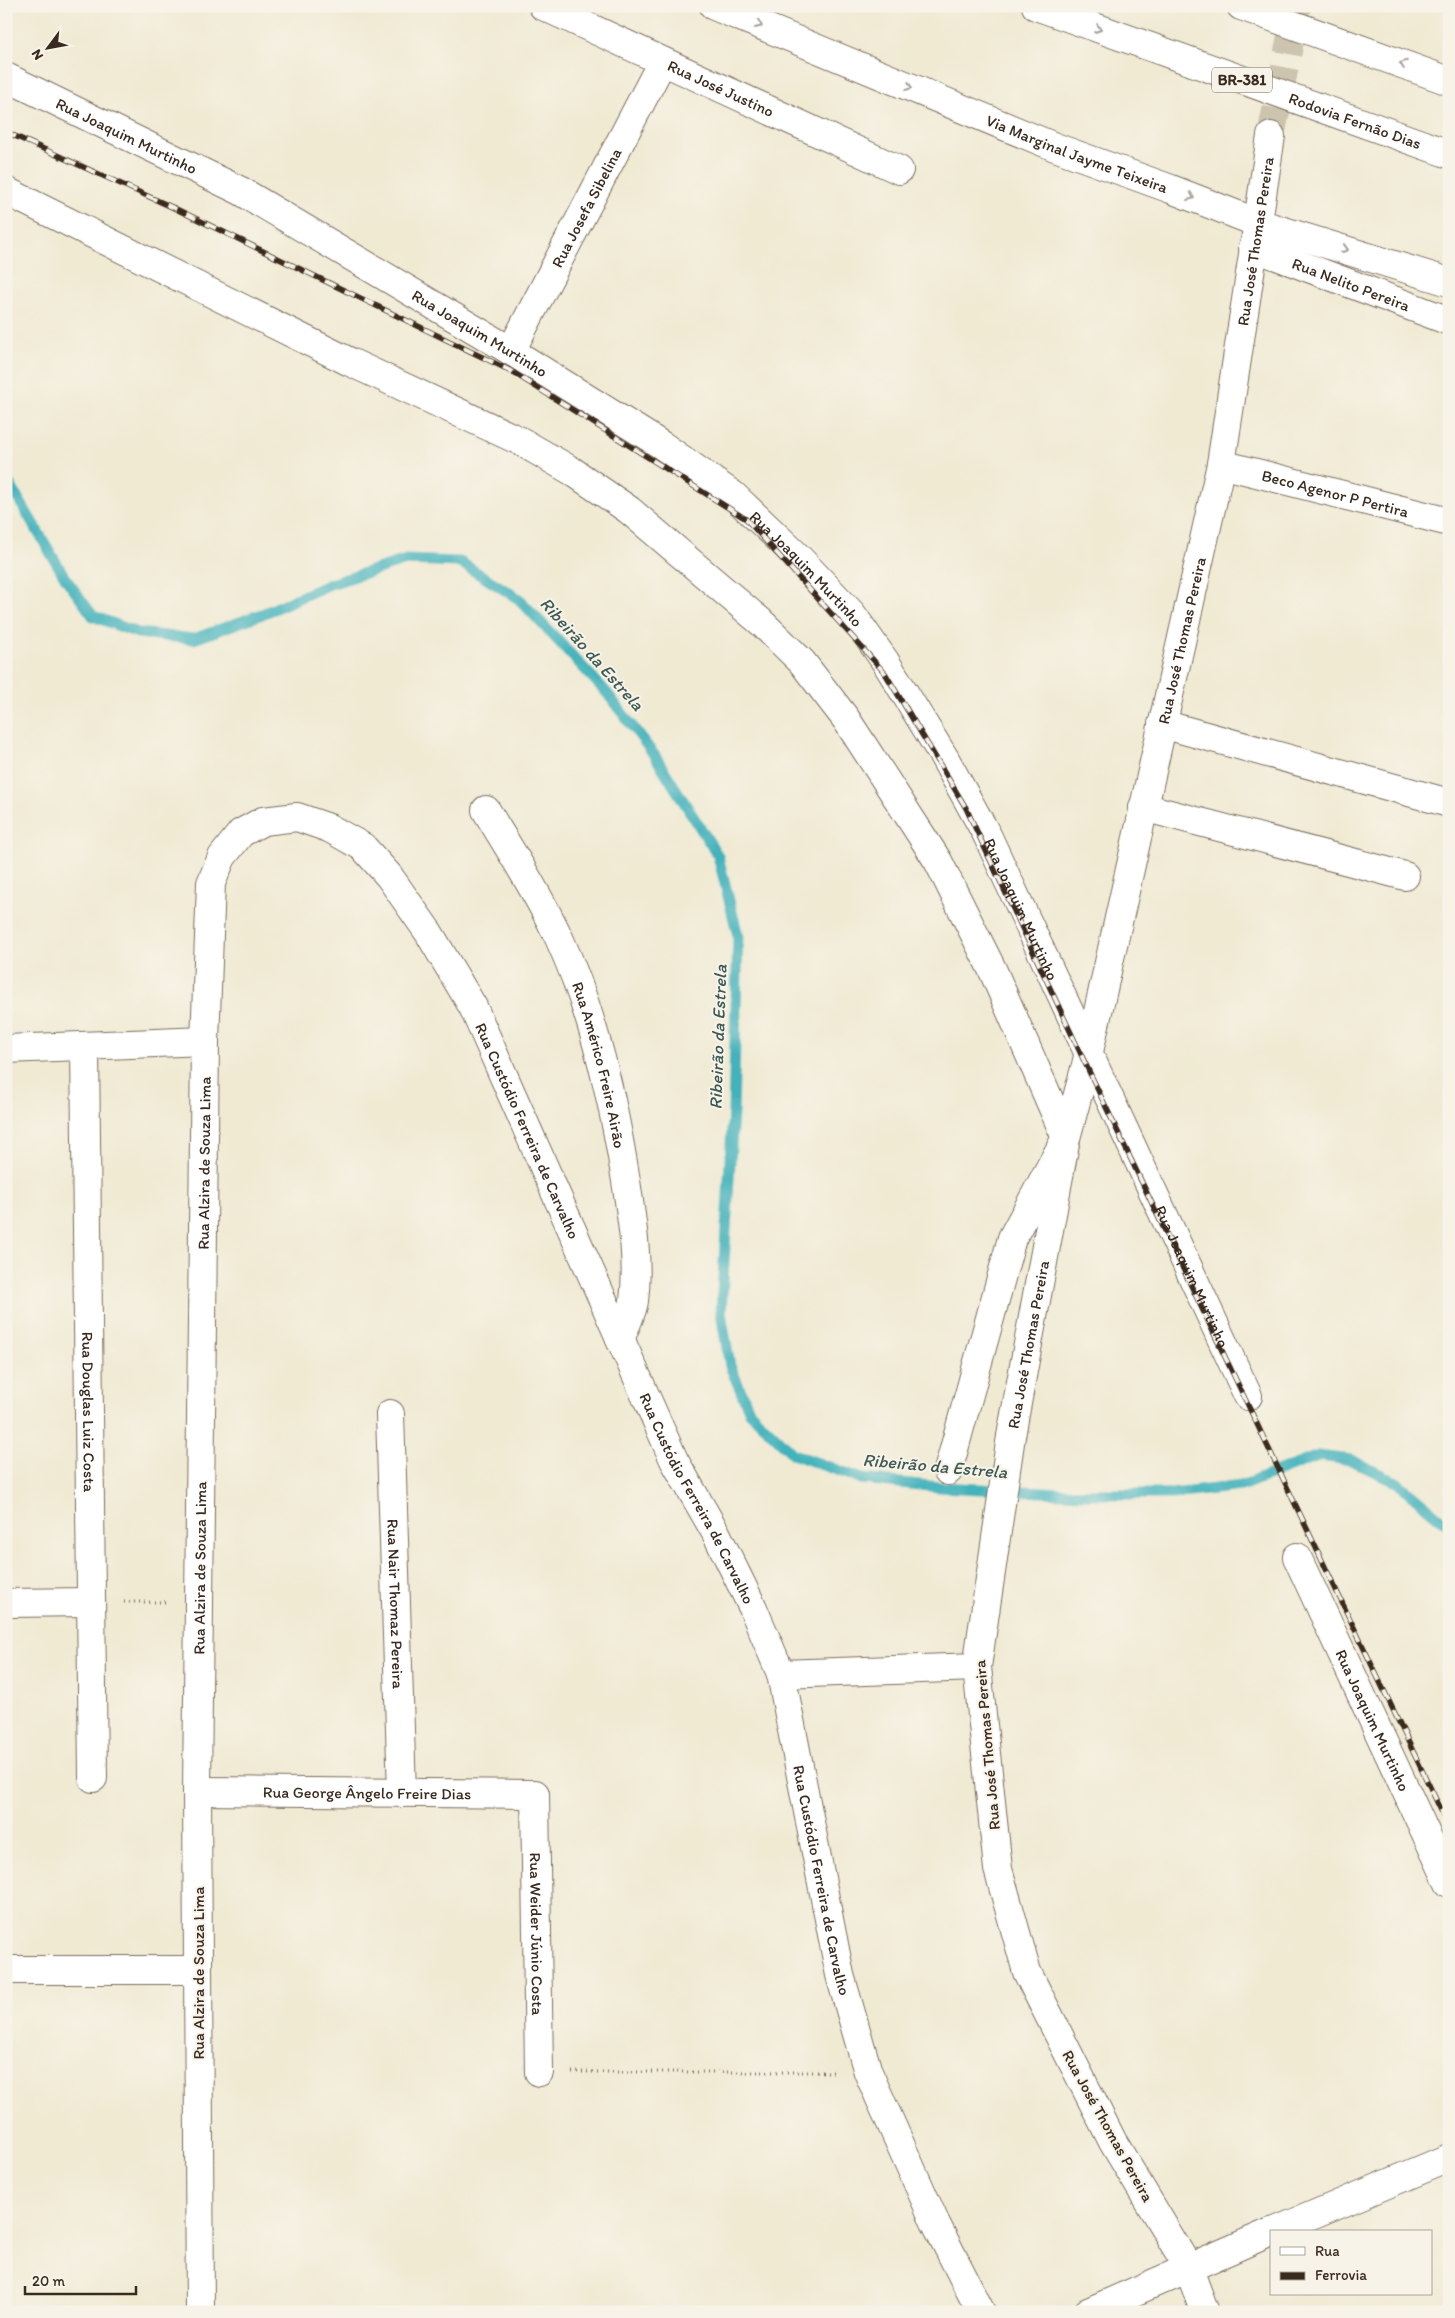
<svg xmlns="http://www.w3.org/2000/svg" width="1455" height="2318" font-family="Itim,sans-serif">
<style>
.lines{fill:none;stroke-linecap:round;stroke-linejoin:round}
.stream{stroke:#42b2bc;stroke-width:11}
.tertiary-tunnel{stroke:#ccc4af;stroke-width:28;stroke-dasharray:28 14;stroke-linecap:butt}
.minor-casing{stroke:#7a6d5d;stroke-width:30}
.tertiary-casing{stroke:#7a6d5d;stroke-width:30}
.secondary-casing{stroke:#7a6d5d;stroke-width:30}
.motorway-casing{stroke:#7a6d5d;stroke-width:30}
.path{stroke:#7a6d5d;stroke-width:3;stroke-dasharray:1 4;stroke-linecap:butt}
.minor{stroke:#fff;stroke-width:28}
.tertiary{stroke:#fff;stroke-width:28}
.secondary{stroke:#fff;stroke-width:28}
.motorway{stroke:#fff;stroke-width:28}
.rail-casing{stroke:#3b2a1e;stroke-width:5.5}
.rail{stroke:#f7f3e8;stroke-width:4;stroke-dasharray:11;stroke-linecap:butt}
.oneway{stroke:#a79f9a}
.labels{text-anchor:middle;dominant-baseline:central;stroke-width:4;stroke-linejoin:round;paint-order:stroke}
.shield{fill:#f7f3e8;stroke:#73665b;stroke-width:1}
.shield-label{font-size:15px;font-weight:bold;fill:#3b2a1e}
.street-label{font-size:16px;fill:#3b2a1e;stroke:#f7f3e8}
.water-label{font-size:18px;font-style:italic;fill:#3d5a55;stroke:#f7f3e8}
</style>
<rect width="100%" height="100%" fill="#f7f3e8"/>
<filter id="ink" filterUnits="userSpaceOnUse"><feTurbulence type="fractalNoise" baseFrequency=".02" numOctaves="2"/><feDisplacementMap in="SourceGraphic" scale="10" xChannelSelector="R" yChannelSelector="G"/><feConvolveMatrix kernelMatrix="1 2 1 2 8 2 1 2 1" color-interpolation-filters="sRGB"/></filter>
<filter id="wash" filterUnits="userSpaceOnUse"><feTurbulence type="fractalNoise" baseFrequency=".0096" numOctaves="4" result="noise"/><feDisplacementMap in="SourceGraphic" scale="20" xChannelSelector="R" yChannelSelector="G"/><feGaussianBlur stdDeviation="1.12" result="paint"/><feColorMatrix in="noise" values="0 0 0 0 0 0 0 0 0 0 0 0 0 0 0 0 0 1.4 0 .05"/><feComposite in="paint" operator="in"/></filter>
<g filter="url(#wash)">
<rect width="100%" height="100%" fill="#f0ead3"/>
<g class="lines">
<path class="stream" d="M6,478L66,579L93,616L138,633L194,639L262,614L330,584L406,560L460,562L519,599L607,693L655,756L718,856L738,936L733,1112L721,1313L730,1366L750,1412L793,1454L862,1479L939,1487L1083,1494H1172L1241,1486L1318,1456L1351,1460L1398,1483L1449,1526"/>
</g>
</g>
<g filter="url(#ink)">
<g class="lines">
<path class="tertiary-tunnel" d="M1271,136L1297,6"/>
<g class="minor-casing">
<g id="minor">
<path id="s1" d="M543,6L899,170"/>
<path id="s2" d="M6,77L241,191L511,351L663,446L733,495L796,555L852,614L885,661L944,757L987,835L1248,1396"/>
<path d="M6,191L350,362L520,441L572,471L629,510L761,622L802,662L846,719L938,861L993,971L1066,1138L1012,1238L948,1471"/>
<path id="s3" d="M511,351L662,62"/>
<path id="s4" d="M1221,464L1449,522"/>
<path d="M1162,724L1449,803"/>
<path d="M1143,807L1405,876"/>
<path id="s5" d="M486,810C511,852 538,893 559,938C594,1014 613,1099 626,1181C632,1221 639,1261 634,1301C632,1314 624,1328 620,1340"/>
<path id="s6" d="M85,1047L93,1778"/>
<path d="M6,1049L205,1041"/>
<path id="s7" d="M390,1414L402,1793"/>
<path id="s8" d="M1297,1557L1449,1883"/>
<path d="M6,1603L91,1602"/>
<path d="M781,1674L977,1667"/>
<path id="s9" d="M197,1791L535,1794L539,2072"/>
<path d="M6,1970H198"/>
<path d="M1273,2232L1449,2158"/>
<path id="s10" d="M200,2312L197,1791L205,1041L211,883L222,857L241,833L263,821L297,817L329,828L363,847L389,876L429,933L473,1007L674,1460L716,1533L753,1608L781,1674L840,1975L868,2072L935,2222L981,2312"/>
<path d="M1088,2312L1271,2232"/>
</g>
</g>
<g class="tertiary-casing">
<g id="tertiary">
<path id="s11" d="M1253,247L1449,321"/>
<path id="s12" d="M1205,2312L1188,2267L1113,2142L1027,1972L998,1869L977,1667L1011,1436L1066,1138L1086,1065L1221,464L1271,136"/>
</g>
</g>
<g class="secondary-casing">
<g id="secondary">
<path id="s13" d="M714,6L1055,147L1171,189L1258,223L1449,282"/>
</g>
</g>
<g class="motorway-casing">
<g id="motorway">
<path id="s14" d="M1036,6L1449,154"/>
<path d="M1241,6L1449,81"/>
</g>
</g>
<path class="path" d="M124,1602H166
M572,2072H833"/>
<use href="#minor" class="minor"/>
<use href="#tertiary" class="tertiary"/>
<use href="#secondary" class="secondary"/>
<use href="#motorway" class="motorway"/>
<g class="rail-casing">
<path id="rail" d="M6,132L174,208L509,370L746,519L885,673L966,808L1086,1065L1449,1827"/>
</g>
<use href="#rail" class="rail"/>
</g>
<defs><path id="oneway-chevron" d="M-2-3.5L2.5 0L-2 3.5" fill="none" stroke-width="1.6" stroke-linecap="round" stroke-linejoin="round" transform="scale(1.25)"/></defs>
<g class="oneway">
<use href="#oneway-chevron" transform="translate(759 25) rotate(23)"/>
<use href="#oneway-chevron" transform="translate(1098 29) rotate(20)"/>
<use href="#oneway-chevron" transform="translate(1403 64) rotate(-160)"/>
<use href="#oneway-chevron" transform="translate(909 87) rotate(23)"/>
<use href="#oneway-chevron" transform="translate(1191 197) rotate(22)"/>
<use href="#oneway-chevron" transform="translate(1345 249) rotate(17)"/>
</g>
</g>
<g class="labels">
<rect class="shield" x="1212" y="67.5" width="60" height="25" rx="4"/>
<g class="shield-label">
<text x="1242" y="80">BR-381</text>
</g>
<g class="street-label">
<text stroke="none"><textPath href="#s1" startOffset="196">Rua José Justino</textPath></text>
<text stroke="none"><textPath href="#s14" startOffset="339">Rodovia Fernão Dias</textPath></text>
<text stroke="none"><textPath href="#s2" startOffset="134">Rua Joaquim Murtinho</textPath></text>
<text stroke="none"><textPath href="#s13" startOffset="392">Via Marginal Jayme Teixeira</textPath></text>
<text stroke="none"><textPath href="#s3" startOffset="162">Rua Josefa Sibelina</textPath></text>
<text stroke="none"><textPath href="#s12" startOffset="2148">Rua José Thomas Pereira</textPath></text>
<text stroke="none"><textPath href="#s11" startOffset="105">Rua Nelito Pereira</textPath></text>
<text stroke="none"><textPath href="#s2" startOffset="539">Rua Joaquim Murtinho</textPath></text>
<text stroke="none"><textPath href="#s4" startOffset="118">Beco Agenor P Pertira</textPath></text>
<text stroke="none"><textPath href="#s2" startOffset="944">Rua Joaquim Murtinho</textPath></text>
<text stroke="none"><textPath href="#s12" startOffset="1742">Rua José Thomas Pereira</textPath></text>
<text stroke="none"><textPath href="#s2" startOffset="1349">Rua Joaquim Murtinho</textPath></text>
<text stroke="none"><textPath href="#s5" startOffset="281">Rua Américo Freire Airão</textPath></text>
<text stroke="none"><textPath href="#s10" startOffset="1950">Rua Custódio Ferreira de Carvalho</textPath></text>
<text stroke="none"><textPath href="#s10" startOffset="1149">Rua Alzira de Souza Lima</textPath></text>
<text stroke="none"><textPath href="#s2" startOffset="1754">Rua Joaquim Murtinho</textPath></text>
<text stroke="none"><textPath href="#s12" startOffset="1021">Rua José Thomas Pereira</textPath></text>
<text stroke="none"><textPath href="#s6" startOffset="365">Rua Douglas Luiz Costa</textPath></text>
<text stroke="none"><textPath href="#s10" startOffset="2355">Rua Custódio Ferreira de Carvalho</textPath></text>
<text stroke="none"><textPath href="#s10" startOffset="744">Rua Alzira de Souza Lima</textPath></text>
<text stroke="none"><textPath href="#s7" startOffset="190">Rua Nair Thomaz Pereira</textPath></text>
<text stroke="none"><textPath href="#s8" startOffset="180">Rua Joaquim Murtinho</textPath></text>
<text transform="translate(987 1745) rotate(-95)">Rua José Thomas Pereira</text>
<text stroke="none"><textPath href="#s9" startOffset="170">Rua George Ângelo Freire Dias</textPath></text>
<text stroke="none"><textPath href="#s10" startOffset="2760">Rua Custódio Ferreira de Carvalho</textPath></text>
<text stroke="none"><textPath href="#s9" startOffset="478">Rua Weider Júnio Costa</textPath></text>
<text transform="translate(198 1973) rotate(-90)">Rua Alzira de Souza Lima</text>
<text transform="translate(1108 2126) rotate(61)">Rua José Thomas Pereira</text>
</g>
<g class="water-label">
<text transform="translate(592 654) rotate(48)">Ribeirão da Estrela</text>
<text transform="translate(718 1037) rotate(-88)">Ribeirão da Estrela</text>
<text transform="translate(935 1466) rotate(5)">Ribeirão da Estrela</text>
</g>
</g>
<rect width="1455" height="2318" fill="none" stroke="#f7f3e8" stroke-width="25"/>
<rect x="1270" y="2230" width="162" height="65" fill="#f7f3e8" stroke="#aca397"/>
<rect x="1280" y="2247" width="25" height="8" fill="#ffffff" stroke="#aca397"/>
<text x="1315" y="2256" font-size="15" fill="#3b2a1e">Rua</text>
<rect x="1280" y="2272" width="25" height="8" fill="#3b2a1e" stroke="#aca397"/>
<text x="1315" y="2280" font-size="15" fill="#3b2a1e">Ferrovia</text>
<g transform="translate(48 48) rotate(238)" stroke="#f7f3e8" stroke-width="4" paint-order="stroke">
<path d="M0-4L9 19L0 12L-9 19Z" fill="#3b2a1e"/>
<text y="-8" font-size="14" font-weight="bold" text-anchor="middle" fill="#3b2a1e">N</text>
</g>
<path d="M25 2286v8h111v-8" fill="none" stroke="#3b2a1e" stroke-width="2.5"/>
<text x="32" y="2286" font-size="15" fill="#3b2a1e" stroke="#f7f3e8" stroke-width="4" paint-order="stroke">20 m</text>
</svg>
